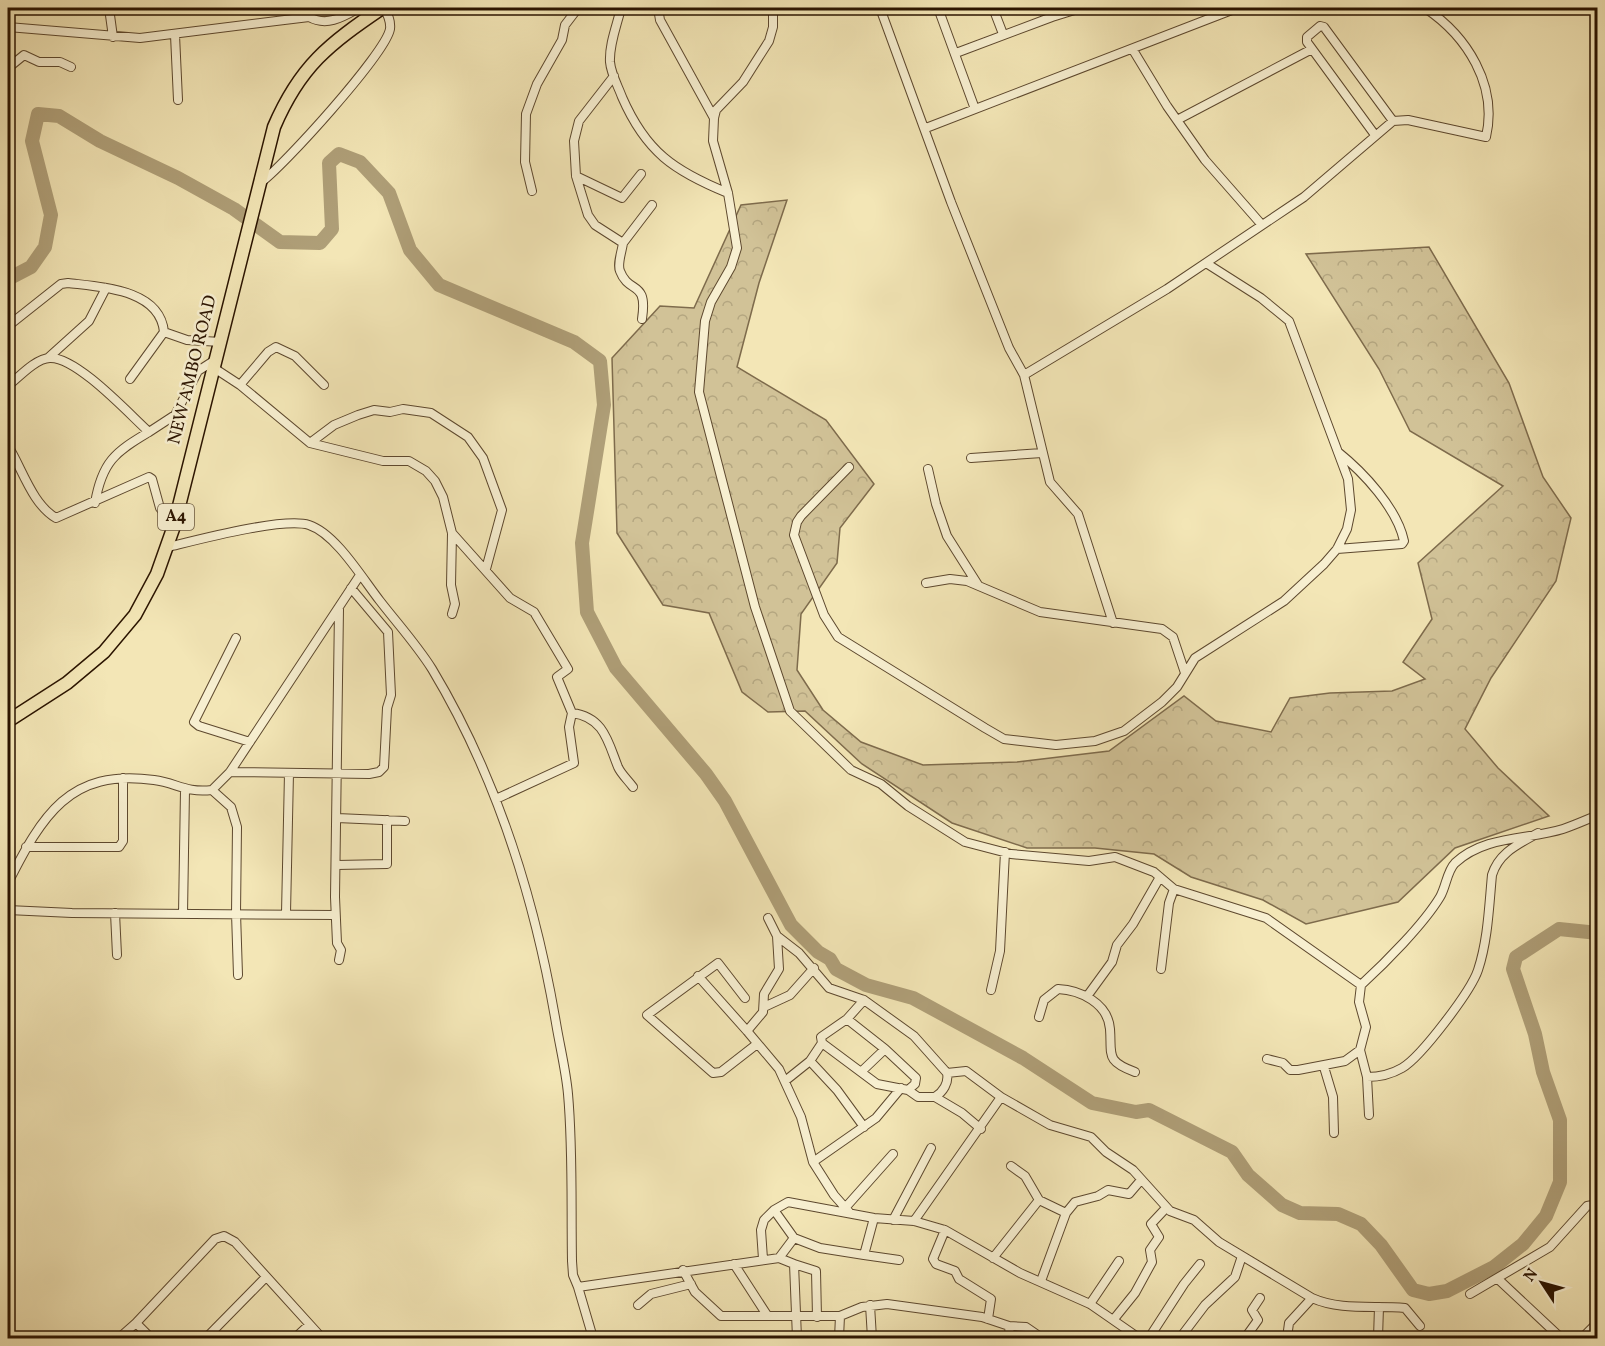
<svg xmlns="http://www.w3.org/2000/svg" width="1605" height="1346" font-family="Vollkorn,serif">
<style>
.forest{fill:url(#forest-crowns);stroke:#7e6b4c;stroke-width:1.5}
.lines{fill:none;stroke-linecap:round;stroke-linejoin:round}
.river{stroke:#af9f78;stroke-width:14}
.street-casing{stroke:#5d482e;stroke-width:10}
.primary-casing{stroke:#2b1400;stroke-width:15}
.street{stroke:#f7efd0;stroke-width:8}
.primary{stroke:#f3e6b6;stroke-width:12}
.labels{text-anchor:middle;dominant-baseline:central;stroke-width:5;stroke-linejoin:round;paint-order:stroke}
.shield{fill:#f7efd0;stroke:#68563e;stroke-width:1.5}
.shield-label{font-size:16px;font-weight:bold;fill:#2b1400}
.street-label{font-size:18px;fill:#2b1400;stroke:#f7efd0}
</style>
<defs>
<pattern id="forest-crowns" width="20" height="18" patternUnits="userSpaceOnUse" patternTransform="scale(1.5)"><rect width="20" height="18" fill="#d1c297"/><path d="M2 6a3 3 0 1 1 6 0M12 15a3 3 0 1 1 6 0" fill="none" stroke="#b4a680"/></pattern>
</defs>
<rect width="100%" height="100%" fill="#f3e6b6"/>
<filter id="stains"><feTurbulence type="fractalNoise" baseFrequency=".00333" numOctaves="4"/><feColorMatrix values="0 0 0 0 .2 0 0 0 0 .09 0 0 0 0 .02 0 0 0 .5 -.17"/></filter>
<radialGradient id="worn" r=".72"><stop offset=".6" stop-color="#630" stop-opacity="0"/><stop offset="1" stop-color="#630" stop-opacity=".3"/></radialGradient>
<path class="forest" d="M787,200L759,283L737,367L826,420L874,484L840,528L837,563L801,614L797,670L823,710L861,742L923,765L1017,762L1109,751L1184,696L1216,721L1271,732L1290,698L1330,693L1392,691L1425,679L1403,662L1432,619L1418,563L1503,486L1410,431L1379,369L1306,254L1429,247L1509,383L1543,477L1571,518L1556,581L1491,678L1465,729L1498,768L1549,816L1455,848L1398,902L1306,924L1263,900L1191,877L1154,854L1095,848H1027L952,823L862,764L805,711L768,712L742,692L709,613L663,605L617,533L612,358L660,306L694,308L741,205Z"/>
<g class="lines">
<path class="river" d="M8,279L31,267L45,247L51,215L32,141L38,114L59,116L100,141L178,178L234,209L280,242L320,243L332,229L329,163L339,154L360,162L389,193L410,250L439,285L574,342L600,361L604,405L582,543L587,612L616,668L706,774L725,801L791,925L818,952L830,959L836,969L866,985L913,998L1023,1058L1092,1103L1136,1112L1149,1110L1232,1152L1248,1175L1282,1205L1300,1213L1338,1214L1361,1224L1381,1245L1413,1290L1429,1294L1447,1291L1494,1267L1523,1244L1546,1216L1560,1182V1120L1543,1072L1535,1034L1513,969L1516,957L1559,929L1598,933"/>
<g class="street-casing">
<path id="street" d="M109,8L113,37
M621,8C617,25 609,44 610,62C611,74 618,86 622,97C646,152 674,171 728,193
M658,8L660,20L714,118
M773,8V27L769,41L743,82L716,110L714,118L713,141L728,193L737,248L731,267L711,302L705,321L699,392L755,607L790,711L851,770L881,784L908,806L965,842L1011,854L1089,861L1115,857L1154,872L1174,889L1266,918L1361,985
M880,8L951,202L1009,348L1024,375L1050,482L1078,514L1113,623
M938,8L975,109
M993,8L1003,34
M1052,17L1081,8
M8,27L140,38L309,17C327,27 343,17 359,8
M175,35L178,100
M1133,50L1167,106L1205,160L1262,225
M956,53L1052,17L1049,8
M8,68L24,55L39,62H60L71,67
M614,76L579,121L574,141L576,176L588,215L595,225L623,243C622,251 617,264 620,271C629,295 648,279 642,319
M1177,120L1312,49
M926,128L1237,8
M1375,135L1307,42V37L1320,26L1324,27L1393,121
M576,176L622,198L641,174
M260,183C282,168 386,53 390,29C391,21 388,15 384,8
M532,191L525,162L526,114L537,84L562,40L565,25L578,8
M623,243L652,205
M8,326L61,284L68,283C101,287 160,289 164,332L130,379
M164,332L187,340L221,342
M48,358L89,321L106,288
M214,368L240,385L310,443L383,461H409L426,471L435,481L443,497L452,533L451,585L455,604L452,614
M1024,375L1167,289L1304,197L1393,121L1408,120L1486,137C1498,85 1467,36 1425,8
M240,385L268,352L276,347L295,356L324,385
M8,386C18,378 36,358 50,358C77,357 129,414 149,432L175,415L198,371L215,360
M310,443L334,425L358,415L374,410L390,412L403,409L431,413L468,437L483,458L502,510L486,569
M8,446C22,468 32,504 56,518L149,477L152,479L160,508L174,526
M971,458L1042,453
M849,467L801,516L797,522L794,535L824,615L838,637L985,728L1004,739L1056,745L1095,741L1124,731L1162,702L1177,687L1195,658L1284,601L1324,564L1337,549L1347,529L1351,510L1348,479L1289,321L1261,298L1206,263
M928,469L936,504L947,536L978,585
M95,503C102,462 115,452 149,432
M452,533L510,598L534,612L568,669L557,677L572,713L569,727L574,763L496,799
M168,547C197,540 283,517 309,525C336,534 362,578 380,601C397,623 417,645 432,669C497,777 535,900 556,1023C560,1047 566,1071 568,1094C573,1149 571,1206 572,1261L573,1275L578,1287L779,1258L794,1264L797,1338
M1337,549L1402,544L1404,541C1397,508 1363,472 1338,452
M926,583L950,579L967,581L1040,612L1162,629L1173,637L1185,673
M339,609L335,897L337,943L341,950L339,960
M236,638L194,722L199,726L250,742
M572,713C604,717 608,742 618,767C621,774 628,780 633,787
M230,772L369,774L379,772L384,767L387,708L391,695L388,632L351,588
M212,790L231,807L237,827L236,913L238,975
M337,818L405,821
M1538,833C1519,844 1499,852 1492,875C1489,906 1488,940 1478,970C1471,991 1421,1057 1402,1068C1390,1075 1380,1077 1367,1077L1360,1050L1366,1027L1359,1002L1361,985C1385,963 1423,925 1440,897C1446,887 1447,871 1455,863C1485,835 1528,840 1563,829C1575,825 1586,820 1598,815
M26,847H119L123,841V778
M337,865L387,864V820
M8,883C42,816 69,768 154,780C177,783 185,793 212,790L230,772L360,575
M8,910L72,913L335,915
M115,913L117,955
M286,913L289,773
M183,914L185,790
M768,918L777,936L779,969L764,994L763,1012L747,1031L779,1069L801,1117L813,1162
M777,936L799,953L829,988L864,1000L914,1036L947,1073C949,1083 943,1092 935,1097H918L908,1090
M1161,969L1169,903L1174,889
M698,976L747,1031
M991,990L1000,951L1005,852
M1088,995L1112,962L1117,945L1133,924L1160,877
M745,998L718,963L647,1015L713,1073L721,1072L757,1044
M764,1007L790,995L814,968
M1039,1017L1044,1000L1058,989C1080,990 1108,1003 1110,1029C1112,1055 1105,1061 1135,1072
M847,1019L885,1049L862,1071
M822,1043L877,1084L908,1090L915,1084L916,1078L885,1049
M1267,1059L1283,1063L1290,1070H1298L1345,1061L1360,1050
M810,1061L837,1090L864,1127
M1324,1067L1333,1097L1334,1133
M947,1073L966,1071L1001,1097
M1367,1077L1369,1115
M785,1081L810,1061L822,1043L821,1037L847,1019L864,1000
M935,1097L962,1113L981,1129
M1011,1166L1025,1176L1039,1200L1066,1213L1041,1281
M845,1208L893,1154
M774,1210L794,1238
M849,1212L834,1195L813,1162L876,1118L901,1088
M1066,1213L1075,1202L1098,1196L1108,1190L1129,1194L1141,1180
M893,1220L931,1148
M914,1221L1001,1097L1050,1125L1091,1137L1106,1152L1133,1170L1170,1211L1194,1220L1219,1242L1312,1298C1341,1311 1374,1305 1405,1308L1420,1326
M945,1230L933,1259L936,1264L955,1271L959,1279L991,1299L988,1319
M864,1255L899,1260
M779,1258L794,1238L820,1248L864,1255L874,1218
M993,1258L1039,1200
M763,1259L761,1230L764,1220L774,1210L788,1202L874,1218L914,1221L945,1230L1020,1273L1090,1304L1139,1338
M734,1264L767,1315
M794,1264L816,1271L817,1317
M683,1270L695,1292L721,1316H840L862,1307L887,1304L982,1317L1009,1326L1010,1338
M1498,1279L1561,1338
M578,1287L593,1338
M1470,1294L1550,1247L1587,1206L1598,1204
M1090,1304L1119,1261
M638,1305L651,1294L691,1284
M870,1305L872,1338
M1114,1319L1135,1293L1152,1262L1150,1250L1159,1237L1151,1224L1166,1208
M136,1323L215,1239L224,1236L235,1242L322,1338
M1009,1326L1026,1327L1042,1338
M119,1338L136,1323L151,1338
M206,1338L266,1277
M295,1338L309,1325
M839,1338L840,1316
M1149,1338L1184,1284L1200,1264
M1180,1338L1205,1305L1235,1277L1242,1256
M1245,1338L1258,1320L1252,1310L1260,1298
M1287,1338L1289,1323L1312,1298
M1378,1338L1379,1307
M1582,1338L1598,1322"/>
</g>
<g class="primary-casing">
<path id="primary" d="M8,721L67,683L104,652L135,615L157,574L174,526L274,127C300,66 329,44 382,8"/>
</g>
<use href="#street" class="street"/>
<use href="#primary" class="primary"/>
</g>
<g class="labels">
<rect class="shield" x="158" y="504" width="36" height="26" rx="4.5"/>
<g class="shield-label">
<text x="176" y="517">A4</text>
</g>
<g class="street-label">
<text transform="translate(193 370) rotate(-76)">NEW AMBO ROAD</text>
</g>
</g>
<rect width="1605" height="1346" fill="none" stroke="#f3e6b6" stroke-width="30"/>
<rect x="9" y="9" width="1587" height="1328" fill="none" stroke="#2b1400" stroke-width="3"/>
<rect x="15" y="15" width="1575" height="1316" fill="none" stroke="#2b1400" stroke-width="1.5"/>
<g transform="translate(1542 1283) rotate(306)" stroke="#f7efd0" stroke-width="4.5" paint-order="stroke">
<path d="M0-4.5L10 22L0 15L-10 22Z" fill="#2b1400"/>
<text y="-9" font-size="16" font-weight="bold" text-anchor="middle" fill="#2b1400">N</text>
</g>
<rect width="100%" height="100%" filter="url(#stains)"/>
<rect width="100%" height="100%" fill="url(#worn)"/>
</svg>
